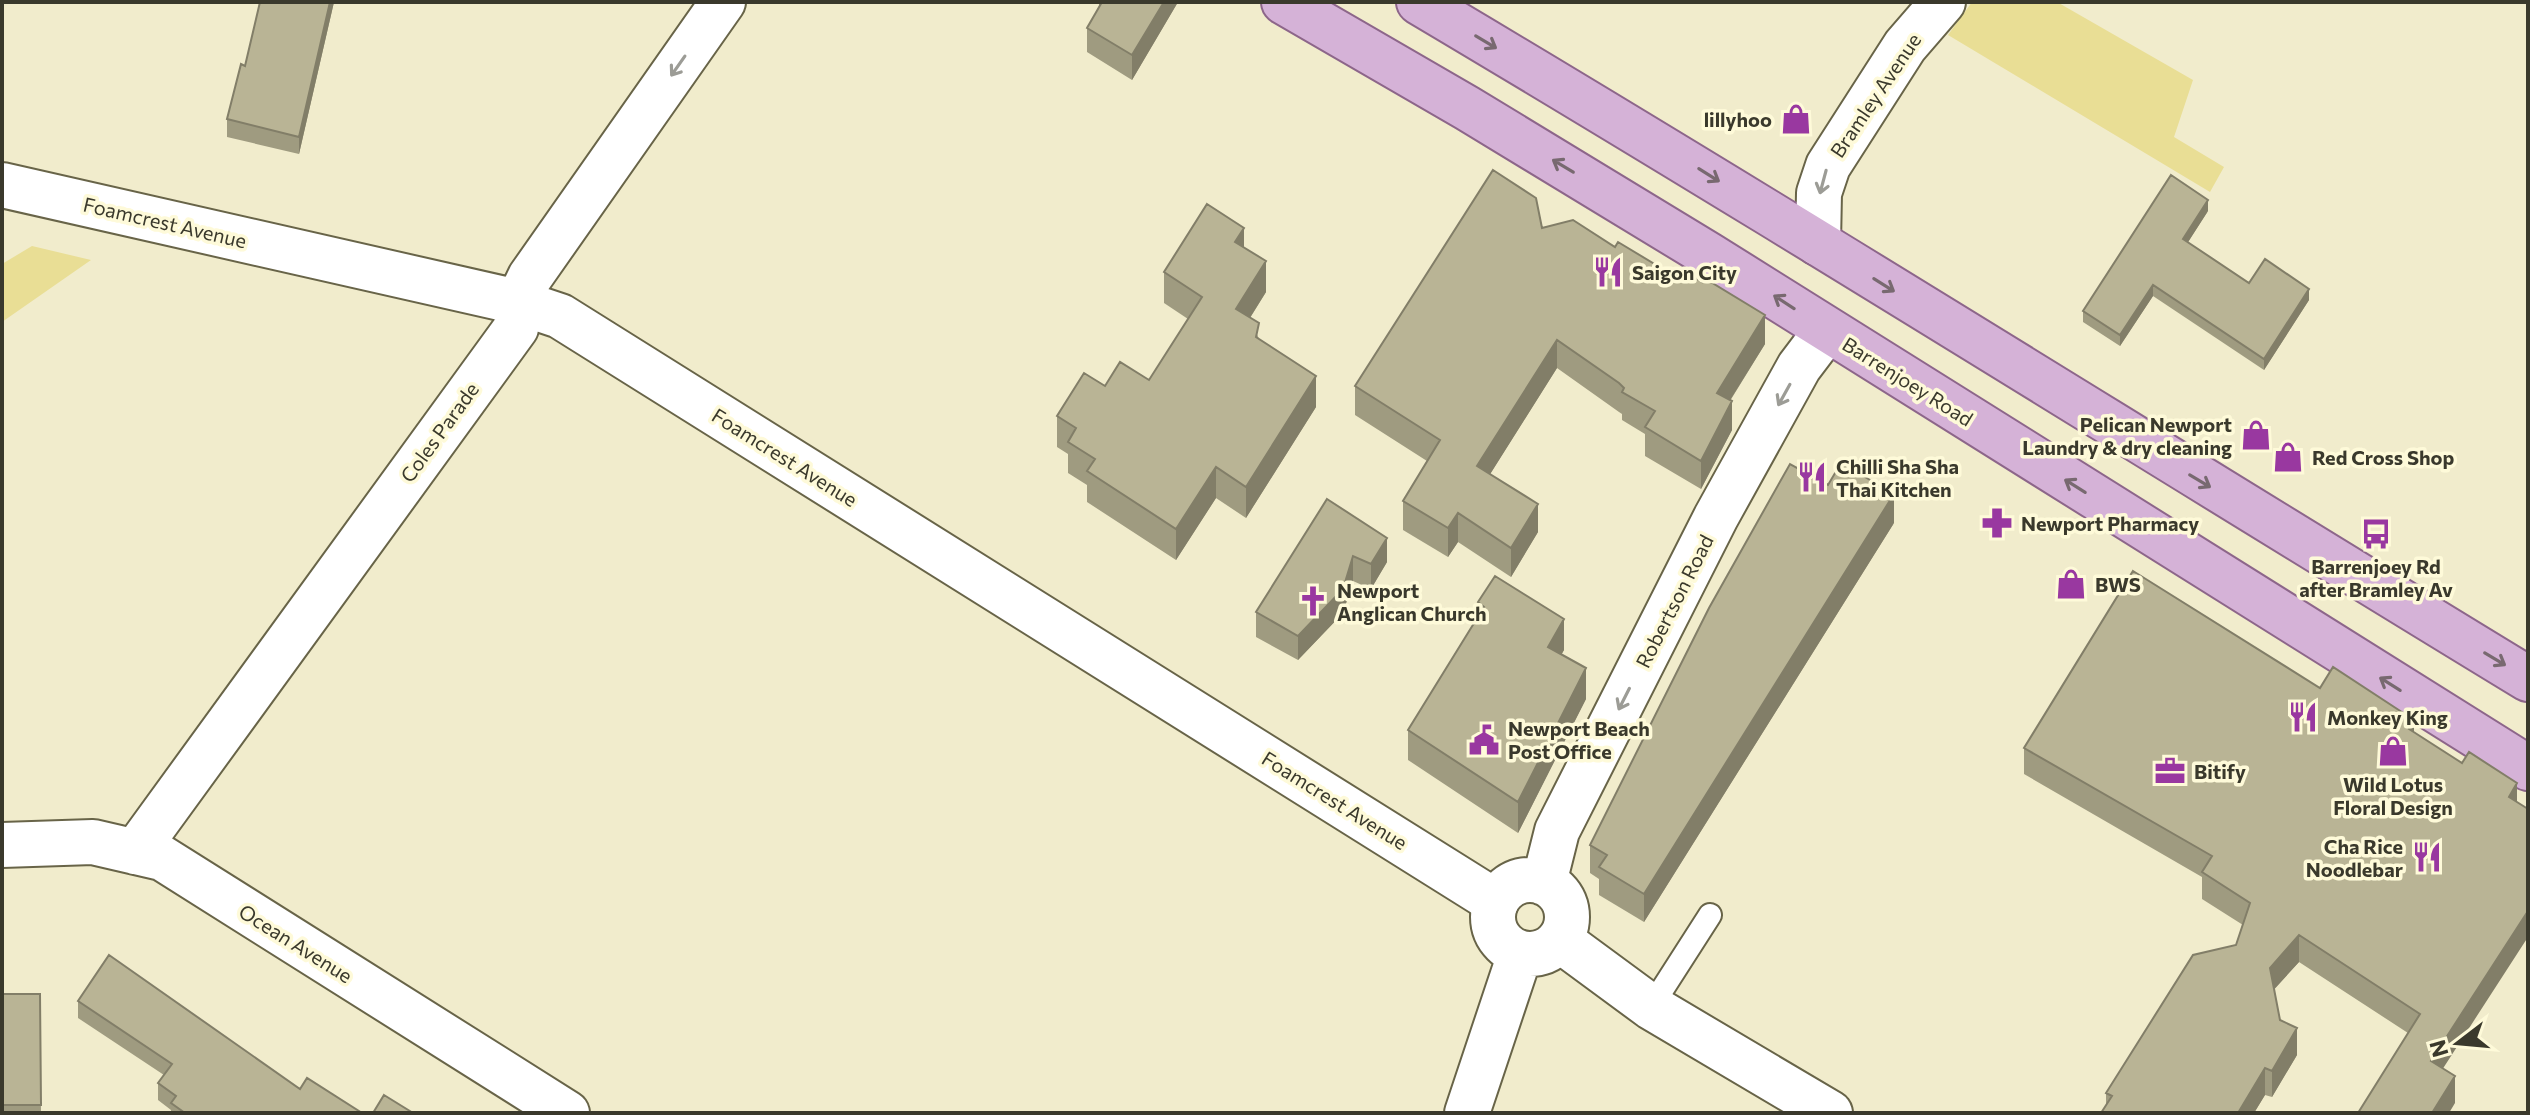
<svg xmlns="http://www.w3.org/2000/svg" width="2530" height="1115" font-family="Commissioner,sans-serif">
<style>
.green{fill:#e9de95}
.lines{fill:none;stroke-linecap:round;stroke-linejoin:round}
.service-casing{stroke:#686448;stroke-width:26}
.minor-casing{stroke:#686448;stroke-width:48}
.tertiary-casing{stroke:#686448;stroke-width:48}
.primary-casing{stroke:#8d668a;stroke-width:48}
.service{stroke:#fff;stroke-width:22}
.minor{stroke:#fff;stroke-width:44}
.tertiary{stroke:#fff;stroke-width:44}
.primary{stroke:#d5b2d7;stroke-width:44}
.wall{fill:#9f9b80}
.shaded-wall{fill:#827e68}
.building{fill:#b9b495;stroke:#827e68;stroke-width:2}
.oneway{stroke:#786970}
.oneway2{stroke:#9c9c96}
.labels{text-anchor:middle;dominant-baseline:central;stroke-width:7;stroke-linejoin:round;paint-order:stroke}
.street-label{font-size:20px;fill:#3a392c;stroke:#fefad9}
.poi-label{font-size:20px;font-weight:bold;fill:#3a392c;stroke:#fefad9;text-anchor:start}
</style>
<rect width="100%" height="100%" fill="#f1eccc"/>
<path class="green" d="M1972,2H2057L2193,80L2174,137L2224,167L2210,192L1948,35Z
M32,246L91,260L2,322V264Z"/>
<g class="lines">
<g class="service-casing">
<path id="service" d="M1651,1007L1710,915"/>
</g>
<g class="minor-casing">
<path id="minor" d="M2,185L518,302L560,316L1496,902
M1818,243L1819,193L1828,166L1905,46L1943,2
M2,845L93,842L162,858L567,1113
M135,852L516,328L518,302L530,277L723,2
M1560,940L1651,1007L1830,1113"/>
</g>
<g class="tertiary-casing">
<path id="tertiary" d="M1493 917a37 37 0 1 1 74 0a37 37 0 1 1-74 0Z
M1544,883L1557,831L1716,517L1799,367L1827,330
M1467,1113L1520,954"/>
</g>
<g class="primary-casing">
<path id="primary" d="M1284,2L1467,108L1709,255L2528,768
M1419,2C1791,223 2158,454 2528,679"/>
</g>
<use href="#service" class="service"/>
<use href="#minor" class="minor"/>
<use href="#tertiary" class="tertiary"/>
<use href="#primary" class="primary"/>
</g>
<path class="wall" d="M260,2H334L299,154L227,137V119L245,66Z
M1099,2H1178L1132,80L1087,52V28L1099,7Z
M2208,211L2188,242L2249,283L2309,300L2264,370L2153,296L2120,346L2083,322V311Z
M1542,228L1765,344L1730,401L1732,430L1701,489L1645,456V434L1622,420V414L1619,412L1557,368L1490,474L1538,532L1511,577L1458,542L1448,557L1403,530V501L1427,461L1355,415V386Z
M1244,247L1266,292L1250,318L1259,339L1316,407L1246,518L1216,498L1176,560L1087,502V485L1068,473V454L1057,447V416L1105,386L1149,380L1188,319L1164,303V272Z
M1327,499L1387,562L1371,589L1353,581L1343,613L1298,660L1256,637V612Z
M1894,523L1644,922L1599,895V879L1590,873V845Z
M1478,602L1564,650L1561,655L1586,699L1518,833L1408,760V730L1478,616Z
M2320,688L2414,732L2443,1068L2455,1103L2408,1033L2299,962L2274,989L2280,1020L2297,1055L2272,1097L2265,1095L2254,1113H2101L2106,1105V1093L2236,945L2243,925L2202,899V877L2024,774V748Z
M2,994H40L41,1113H2Z
M78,1001L300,1089L362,1113H171V1110L158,1100V1083L164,1075L78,1018Z"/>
<path class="shaded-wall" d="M330,2H334L299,154V137Z
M1164,2H1178L1132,80V55Z
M2208,200V211L2183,250V239Z
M1244,228V259L1235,242Z
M1266,261V292L1236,340V309Z
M2153,285V296L2120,346V335Z
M2309,289V300L2264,370V359Z
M1765,315V344L1717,421V393Z
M1557,340V368L1477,495V466Z
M1316,376V407L1246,518V487Z
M1732,401V430L1701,489V461Z
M1216,467V498L1176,560V529Z
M1894,494V523L1644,922V894Z
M1538,504V532L1511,577V548Z
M1458,513V542L1448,557V528Z
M1387,538V562L1371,589V564Z
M1353,556V581L1343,613L1298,660V636Z
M1564,619V650L1548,678V647Z
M1586,668V699L1518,833V802Z
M2414,720V747L2409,729Z
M2517,783V810L2509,797Z
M2528,911V937L2431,1087V1061Z
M2299,935V962L2270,994V968Z
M2297,1028V1055L2272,1097V1071Z
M2265,1068V1095L2254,1113H2238Z
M2455,1076V1103L2449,1113H2432Z"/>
<path class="building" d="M260,2H330L299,137L227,119L241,64L245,66Z
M1102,2H1164L1132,55L1087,28Z
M1493,170L1536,198L1542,228L1573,220L1615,247L1618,242L1681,280L1686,272L1702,282L1704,278L1765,315L1717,393L1732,401L1701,461L1645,427L1655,411L1622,392L1624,388L1619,383L1557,340L1477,466L1538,504L1511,548L1458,513L1448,528L1403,501L1440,440L1355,386Z
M2171,175L2208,200L2183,239L2249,283L2265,259L2309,289L2264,359L2153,285L2120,335L2083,311Z
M1207,204L1244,228L1235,242L1266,261L1236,309L1259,323L1256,337L1316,376L1246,487L1216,467L1176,529L1087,471L1095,459L1068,442L1076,428L1057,416L1084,373L1105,386L1120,362L1149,380L1202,297L1164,272Z
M1841,463L1894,494L1644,894L1599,867L1607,855L1590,845L1709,608L1790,464L1828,485Z
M1327,499L1387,538L1371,564L1353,556L1343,589L1298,636L1256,612Z
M2133,571L2320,688L2333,667L2414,720L2409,729L2462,763L2469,752L2517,783L2509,797L2528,809V911L2431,1061L2455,1076L2432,1113H2358L2420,1014L2299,935L2270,968L2280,1020L2297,1028L2272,1071L2265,1068L2238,1113H2101L2112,1096L2106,1093L2193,955L2236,945L2250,903L2202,872L2212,856L2024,748Z
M1495,576L1564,619L1548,647L1586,668L1518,802L1408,730L1484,607L1478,602Z
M109,955L300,1089L307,1078L362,1113H185L171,1103L176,1096L158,1083L172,1064L78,1001Z
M2,994H40L41,1105H2Z
M384,1095L413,1113H373Z"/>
<defs><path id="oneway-shaft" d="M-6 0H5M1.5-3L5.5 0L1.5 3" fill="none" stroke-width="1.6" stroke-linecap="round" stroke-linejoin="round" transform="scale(2)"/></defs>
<g class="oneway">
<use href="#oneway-shaft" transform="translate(1486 42) rotate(31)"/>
<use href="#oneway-shaft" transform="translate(1563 166) rotate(-149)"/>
<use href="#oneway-shaft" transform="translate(1709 175) rotate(32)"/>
<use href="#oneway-shaft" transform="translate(1884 285) rotate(32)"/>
<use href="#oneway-shaft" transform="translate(1784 302) rotate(-147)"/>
<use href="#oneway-shaft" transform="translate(2200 481) rotate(31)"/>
<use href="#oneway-shaft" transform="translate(2075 486) rotate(-148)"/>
<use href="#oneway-shaft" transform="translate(2495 659) rotate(31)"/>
<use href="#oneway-shaft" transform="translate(2390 684) rotate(-148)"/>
</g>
<g class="oneway2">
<use href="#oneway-shaft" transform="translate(678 66) rotate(125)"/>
<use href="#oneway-shaft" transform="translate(1823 182) rotate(105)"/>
<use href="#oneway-shaft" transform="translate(1784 395) rotate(119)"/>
<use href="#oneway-shaft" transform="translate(1624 699) rotate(117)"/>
</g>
<defs>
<g id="shop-bare" transform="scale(2.4)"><path d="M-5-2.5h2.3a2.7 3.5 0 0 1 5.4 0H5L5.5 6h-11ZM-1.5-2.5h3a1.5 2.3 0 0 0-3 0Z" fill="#9938a0" stroke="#fefad9" stroke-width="2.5" paint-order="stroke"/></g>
<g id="restaurant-bare" transform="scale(2.4)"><path d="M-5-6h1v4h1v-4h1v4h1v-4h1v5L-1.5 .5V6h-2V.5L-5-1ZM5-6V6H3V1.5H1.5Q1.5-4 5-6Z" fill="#9938a0" stroke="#fefad9" stroke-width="2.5" paint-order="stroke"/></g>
<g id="pharmacy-bare" transform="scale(2.4)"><path d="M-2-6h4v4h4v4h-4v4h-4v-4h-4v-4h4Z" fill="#9938a0" stroke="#fefad9" stroke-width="2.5" paint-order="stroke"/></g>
<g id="bus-bare" transform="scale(2.4)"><path d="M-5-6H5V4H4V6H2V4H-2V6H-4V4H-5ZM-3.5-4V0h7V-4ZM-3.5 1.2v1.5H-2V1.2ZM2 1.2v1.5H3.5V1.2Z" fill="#9938a0" stroke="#fefad9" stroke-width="2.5" paint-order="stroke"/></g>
<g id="church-bare" transform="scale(2.4)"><path d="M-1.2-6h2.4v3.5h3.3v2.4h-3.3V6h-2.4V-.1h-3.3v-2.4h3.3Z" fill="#9938a0" stroke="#fefad9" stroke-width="2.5" paint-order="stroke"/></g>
<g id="civic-bare" transform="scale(2.4)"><path d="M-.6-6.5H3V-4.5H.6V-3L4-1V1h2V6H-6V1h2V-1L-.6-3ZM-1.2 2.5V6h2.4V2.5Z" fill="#9938a0" stroke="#fefad9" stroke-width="2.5" paint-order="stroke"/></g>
<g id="office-bare" transform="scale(2.4)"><path d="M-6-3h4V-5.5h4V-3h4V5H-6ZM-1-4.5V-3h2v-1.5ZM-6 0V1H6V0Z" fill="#9938a0" stroke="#fefad9" stroke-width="2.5" paint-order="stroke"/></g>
</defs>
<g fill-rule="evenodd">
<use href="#shop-bare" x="1796" y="119"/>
<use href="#restaurant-bare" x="1608" y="272"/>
<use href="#shop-bare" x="2256" y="435"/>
<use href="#shop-bare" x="2288" y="457"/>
<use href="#restaurant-bare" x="1812" y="477"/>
<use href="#pharmacy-bare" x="1997" y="523"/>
<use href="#bus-bare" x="2376" y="534"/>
<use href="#shop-bare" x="2071" y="584"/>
<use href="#church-bare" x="1313" y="601"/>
<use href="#restaurant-bare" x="2303" y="717"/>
<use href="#civic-bare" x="1484" y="740"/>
<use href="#shop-bare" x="2393" y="751"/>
<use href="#office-bare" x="2170" y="771"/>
<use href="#restaurant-bare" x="2427" y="857"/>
</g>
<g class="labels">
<g class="street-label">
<text transform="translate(1875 95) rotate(-56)">Bramley Avenue</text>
<text transform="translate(165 222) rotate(13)">Foamcrest Avenue</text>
<text transform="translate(1908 381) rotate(32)">Barrenjoey Road</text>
<text transform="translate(439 432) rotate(-54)">Coles Parade</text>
<text transform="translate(785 457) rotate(32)">Foamcrest Avenue</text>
<text transform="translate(1674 601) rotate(-63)">Robertson Road</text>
<text transform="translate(1335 800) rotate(32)">Foamcrest Avenue</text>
<text transform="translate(296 943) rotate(32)">Ocean Avenue</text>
</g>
<g class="poi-label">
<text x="1772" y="119" text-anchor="end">lillyhoo</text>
<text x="1632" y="272">Saigon City</text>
<text x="2232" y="424" text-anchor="end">Pelican Newport<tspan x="2232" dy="23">Laundry &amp; dry cleaning</tspan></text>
<text x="2312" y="457">Red Cross Shop</text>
<text x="1836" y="466">Chilli Sha Sha<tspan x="1836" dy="23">Thai Kitchen</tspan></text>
<text x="2021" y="523">Newport Pharmacy</text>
<text x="2376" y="566" text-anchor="middle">Barrenjoey Rd<tspan x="2376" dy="23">after Bramley Av</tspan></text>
<text x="2095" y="584">BWS</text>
<text x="1337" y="590">Newport<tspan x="1337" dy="23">Anglican Church</tspan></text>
<text x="2327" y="717">Monkey King</text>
<text x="1508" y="728">Newport Beach<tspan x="1508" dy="23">Post Office</tspan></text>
<text x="2194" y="771">Bitify</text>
<text x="2393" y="784" text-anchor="middle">Wild Lotus<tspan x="2393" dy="23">Floral Design</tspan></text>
<text x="2403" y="846" text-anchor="end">Cha Rice<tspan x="2403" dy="23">Noodlebar</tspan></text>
</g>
</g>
<rect width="2530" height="1115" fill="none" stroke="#3a392c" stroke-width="8"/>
<g transform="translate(2458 1043) rotate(254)" stroke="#fefad9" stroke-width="6" paint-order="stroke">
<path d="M0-6L14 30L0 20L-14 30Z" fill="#3a392c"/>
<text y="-12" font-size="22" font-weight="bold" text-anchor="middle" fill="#3a392c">N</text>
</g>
</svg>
